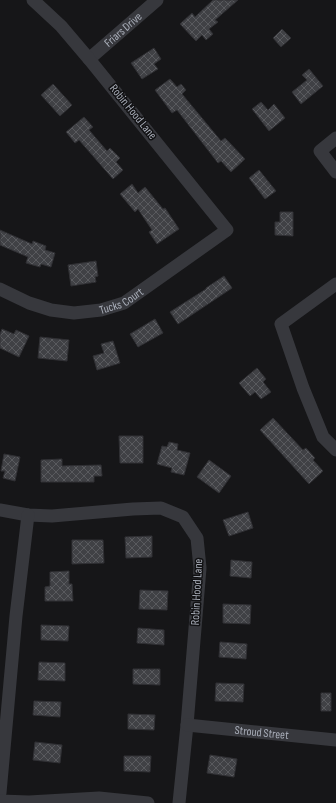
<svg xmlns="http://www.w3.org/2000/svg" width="336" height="803" font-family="'Sofia Sans Condensed',sans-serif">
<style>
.building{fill:url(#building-cross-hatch);stroke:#303034}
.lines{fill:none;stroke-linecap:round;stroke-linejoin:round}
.minor{stroke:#37383d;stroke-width:13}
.labels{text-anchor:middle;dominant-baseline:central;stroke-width:3;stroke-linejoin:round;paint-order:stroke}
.street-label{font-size:12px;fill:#a8adb8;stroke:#111113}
</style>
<defs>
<pattern id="building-cross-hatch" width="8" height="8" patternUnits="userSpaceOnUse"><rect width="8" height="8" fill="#404145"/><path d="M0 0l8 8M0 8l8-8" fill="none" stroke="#595a5e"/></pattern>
</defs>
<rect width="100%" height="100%" fill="#161618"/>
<path class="building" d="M213,0H238L215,20L218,22L209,29L213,34L206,40L202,35L196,41L180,24L192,13L195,17Z
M282,29L291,38L281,47L273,38Z
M154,48L161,59L154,64L158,69L142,79L131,63Z
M309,69L323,86L301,104L292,92L307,80L302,75Z
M170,79L177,87L181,84L186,90L182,94L221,141L225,138L245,159L231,172L221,161L218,163L177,110L172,113L155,90Z
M53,84L72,105L60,116L41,95Z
M261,102L268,110L274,104L285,118L269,131L252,109Z
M84,117L93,127L89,130L107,151L110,148L120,158L116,162L123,170L113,179L79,140L75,143L66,132Z
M259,170L276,191L265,199L249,178Z
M132,184L138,193L145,187L163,209L165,208L179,229L157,244L149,232L152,230L138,209L135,212L120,194Z
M280,212H293V236L275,235V222H280Z
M0,230L32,244L33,241L46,246L45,250L55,253L51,267L41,264L40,267L26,263L28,257L0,245Z
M96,261L98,276L95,277L96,282L71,286L68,265Z
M224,276L232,288L178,324L170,312L206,289V288Z
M155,319L163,333L138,347L130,334Z
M2,329L14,334L16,330L29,336L19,357L0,348V334Z
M40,337L69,340L67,361L38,358Z
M113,341L120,363L97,370L93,356L104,353L101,344Z
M257,368L266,379L263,382L271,392L261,399L255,392L250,396L239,383Z
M273,418L303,450L306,448L315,458L313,460L323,471L309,484L260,430Z
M119,436H143V463H120Z
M169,442L178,444L177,450L190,453L184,475L171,472L172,468L157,464L162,446L167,447Z
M4,454L20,457L15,481L3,478L5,471H1Z
M62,459V466L101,465L102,476H94V482H41V460Z
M209,460L231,476L219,493L197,477Z
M248,512L253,528L229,536L223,520Z
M152,536V557L126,558L125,537Z
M72,540H103L104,563L72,564Z
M231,560L252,562L251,578L230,576Z
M69,571V584H72L73,601H45V587L50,586V572Z
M140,590L168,591L167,610L139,609Z
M223,604L251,605L250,624L223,623Z
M41,625L69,626L68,641L41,640Z
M138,628L164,630V645L137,643Z
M220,642L247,644L246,659L219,657Z
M39,662L65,663V681L38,680Z
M133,669H160V685L133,684Z
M216,683L244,684L243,702L215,701Z
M321,693H331V711H321Z
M34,701L61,702L60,717L33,715Z
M128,714L155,715L154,730L128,729Z
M35,742L62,745L60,763L33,760Z
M210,755L237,759L234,777L207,773Z
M124,756H151L150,772L124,771Z"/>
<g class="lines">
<g class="minor">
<path id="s1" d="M89,59L157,0"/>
<path d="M336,138L320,151L336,172"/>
<path d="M336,284L281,324L303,388L323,437L336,450"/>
<path id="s2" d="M0,289L29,303L51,310L74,313L101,310L124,303L227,230L89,59L61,26L33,0"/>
<path d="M0,510L28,515L52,516L133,509L161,508L183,517L197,538L200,568L187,725L179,803"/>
<path id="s3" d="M187,725L336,740"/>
<path d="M0,793L16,616L28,515"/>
<path d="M0,801L29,802L99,798L148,803"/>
</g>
</g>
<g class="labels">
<g class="street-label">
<text stroke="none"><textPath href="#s1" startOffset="45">Friars Drive</textPath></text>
<text transform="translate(133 112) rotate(51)">Robin Hood Lane</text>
<text stroke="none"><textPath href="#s2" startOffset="128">Tucks Court</textPath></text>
<text transform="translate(197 592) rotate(-87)">Robin Hood Lane</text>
<text stroke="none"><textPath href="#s3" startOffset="75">Stroud Street</textPath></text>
</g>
</g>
</svg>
